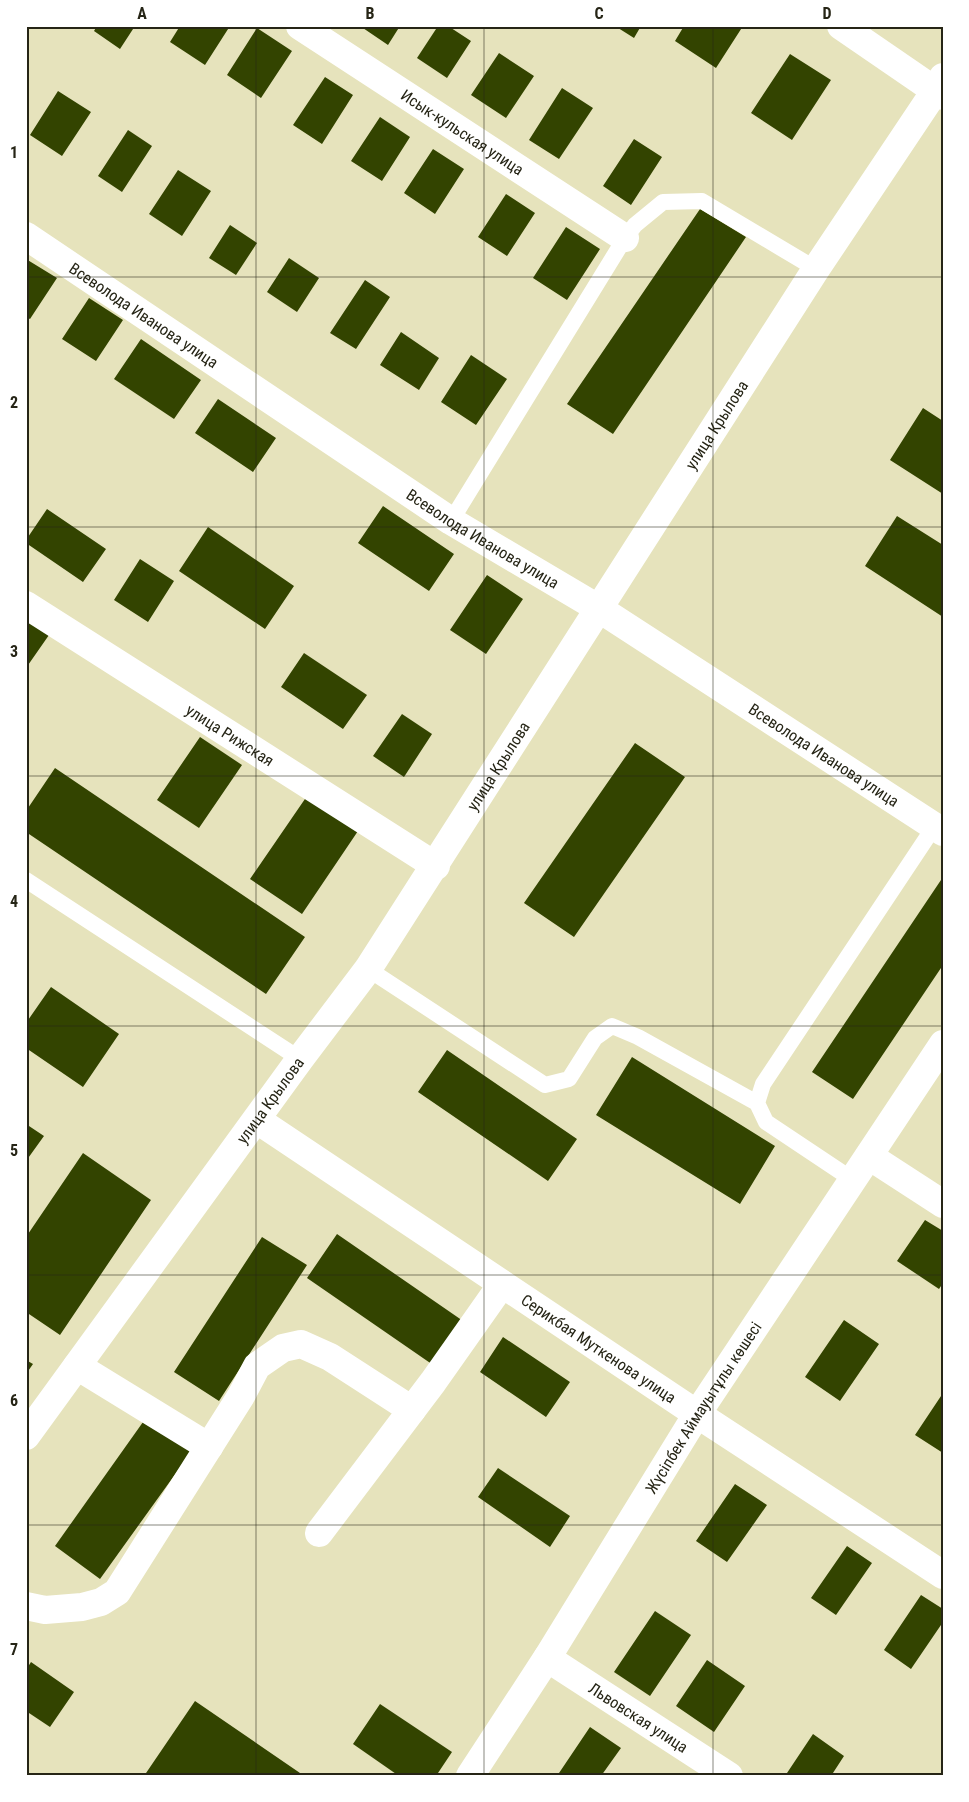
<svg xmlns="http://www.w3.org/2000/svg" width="969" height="1802" font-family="'Roboto Condensed',sans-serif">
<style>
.building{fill:#340}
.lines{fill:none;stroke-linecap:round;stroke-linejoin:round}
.lane{stroke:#fff;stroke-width:16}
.street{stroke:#fff;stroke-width:28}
.secondary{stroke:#fff;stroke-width:28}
.grid{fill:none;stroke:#262516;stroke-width:1;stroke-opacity:0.55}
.labels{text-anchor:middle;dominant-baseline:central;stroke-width:5;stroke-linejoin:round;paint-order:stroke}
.street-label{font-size:16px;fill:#262516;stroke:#fff}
.neatline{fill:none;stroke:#262516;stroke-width:2}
.grid-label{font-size:16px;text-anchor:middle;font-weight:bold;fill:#262516}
</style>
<rect width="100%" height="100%" fill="#e6e3bc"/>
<path class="building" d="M97,26H135L120,49L94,31Z
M180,26H230L205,65L170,42Z
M360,26H400L388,45Z
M438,26H448L471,41L447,78L417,58Z
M615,26H641L634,38Z
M684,26H743L716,68L675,41Z
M257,28L292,51L261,98L227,75Z
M499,53L534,76L506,118L471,95Z
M790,54L831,80L792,140L751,113Z
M325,77L353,95L322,144L293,125Z
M562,88L593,108L559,159L529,140Z
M58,91L91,112L62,156L30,135Z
M380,117L410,137L382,181L351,161Z
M128,130L152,146L122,192L98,176Z
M634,139L662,157L631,205L603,186Z
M433,149L464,169L435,214L404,193Z
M178,170L211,191L182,236L149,214Z
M506,194L535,213L507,256L478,237Z
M700,209L746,237L613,434L567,404Z
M230,225L257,243L236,275L209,258Z
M566,227L600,249L567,300L533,278Z
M289,258L319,278L297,312L267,292Z
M26,259L57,278L30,319L26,317Z
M365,280L390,297L356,349L330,333Z
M89,298L123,320L96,361L62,339Z
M401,332L439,358L419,390L380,365Z
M141,339L201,380L174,419L114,379Z
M471,355L507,379L476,425L441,402Z
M218,399L276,438L253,472L195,433Z
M923,408L943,421V494L890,460Z
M383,506L454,554L429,591L358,543Z
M47,509L106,549L83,582L26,543V540Z
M897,516L943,545V617L865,566Z
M208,527L294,586L265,629L179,571Z
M140,559L174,581L148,622L114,600Z
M487,575L523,599L486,654L450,630Z
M26,620L49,635L26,668Z
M304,653L367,695L343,729L281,687Z
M402,714L432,734L404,777L373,756Z
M200,737L242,765L199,828L157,800Z
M635,743L685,777L574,937L524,903Z
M55,768L305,937L266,994L26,832V811Z
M307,796L358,831L302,914L250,879Z
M943,877V965L853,1099L812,1072Z
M51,987L119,1034L83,1087L26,1048V1023Z
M447,1050L577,1139L548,1181L418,1092Z
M632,1057L775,1146L740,1204L596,1115Z
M26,1124L44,1136L26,1161Z
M83,1153L151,1200L60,1335L26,1312V1237Z
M925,1220L943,1231V1283L939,1289L897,1261Z
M337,1234L466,1323L436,1367L307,1278Z
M262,1237L307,1265L219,1401L174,1372Z
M844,1320L879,1344L840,1401L805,1377Z
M503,1337L570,1382L546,1417L480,1372Z
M26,1360L33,1364L26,1374Z
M943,1393V1453L915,1435Z
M148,1415L194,1448L100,1579L55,1546Z
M498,1468L570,1516L550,1547L478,1497Z
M735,1484L767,1505L727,1562L696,1541Z
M847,1546L872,1563L836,1615L811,1598Z
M921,1595L943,1609V1622L911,1669L884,1650Z
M655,1611L691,1635L650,1696L614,1672Z
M707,1660L745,1686L714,1732L676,1706Z
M31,1662L74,1692L50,1727L26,1711V1670Z
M195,1701L300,1773L298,1776H144Z
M380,1704L452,1752L436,1776H399L353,1744Z
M590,1727L621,1748L601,1776H557Z
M813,1734L844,1756L831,1776H785Z"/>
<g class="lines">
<path class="lane" d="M451,521L625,238L635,225L663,202L702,201L816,269
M26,880L300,1059
M368,969L545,1085L569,1079L595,1038L612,1026L638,1037L757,1103
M853,1180L766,1122L757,1103L763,1084L934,827"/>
<g class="street">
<path id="s1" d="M300,26L625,238"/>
<path d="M841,26L943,96"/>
<path id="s2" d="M26,236L451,521L598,608L943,832"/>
<path id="s3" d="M26,605L436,866"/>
<path id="s4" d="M257,1120L697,1414L943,1575"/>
<path d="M869,1156L943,1204"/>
<path d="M77,1366L209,1447"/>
<path id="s5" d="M26,1436L300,1059L368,969L816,269L935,91L943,77"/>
<path d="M319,1533L433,1382L502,1284"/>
<path d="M26,1606L45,1610L82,1607L101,1602L117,1592L241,1396L257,1366L283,1348L301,1344L330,1357L412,1410"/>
<path id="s6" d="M547,1658L729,1776"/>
</g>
<path class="secondary" id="s7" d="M470,1776L547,1658L697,1414L943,1044"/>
</g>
<path class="grid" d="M256,26V1776M484,26V1776M713,26V1776M26,277H943M26,527H943M26,776H943M26,1026H943M26,1275H943M26,1525H943"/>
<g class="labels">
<g class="street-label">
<text stroke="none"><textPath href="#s1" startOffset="194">Исык-кульская улица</textPath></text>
<text stroke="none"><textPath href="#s2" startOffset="142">Всеволода Иванова улица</textPath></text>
<text stroke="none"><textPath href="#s5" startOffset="1225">улица Крылова</textPath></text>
<text stroke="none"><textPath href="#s2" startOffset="548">Всеволода Иванова улица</textPath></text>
<text stroke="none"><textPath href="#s3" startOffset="242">улица Рижская</textPath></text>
<text stroke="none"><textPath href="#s2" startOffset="952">Всеволода Иванова улица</textPath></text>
<text stroke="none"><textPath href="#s5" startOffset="820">улица Крылова</textPath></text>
<text stroke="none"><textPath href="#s5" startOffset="415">улица Крылова</textPath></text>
<text stroke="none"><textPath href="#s4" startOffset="411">Серикбая Муткенова улица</textPath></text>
<text stroke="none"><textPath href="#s7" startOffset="436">Жүсіпбек Аймауытұлы көшесі</textPath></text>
<text stroke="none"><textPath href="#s6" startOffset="109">Львовская улица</textPath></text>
</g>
</g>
<rect width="969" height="1802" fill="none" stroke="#ffffff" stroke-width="55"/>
<rect x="28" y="28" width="914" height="1746" class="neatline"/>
<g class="grid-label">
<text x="142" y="19">A</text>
<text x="370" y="19">B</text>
<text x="599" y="19">C</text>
<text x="827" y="19">D</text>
<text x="14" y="158">1</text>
<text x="14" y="408">2</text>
<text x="14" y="657">3</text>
<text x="14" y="907">4</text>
<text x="14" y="1156">5</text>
<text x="14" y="1406">6</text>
<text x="14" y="1655">7</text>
</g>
</svg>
